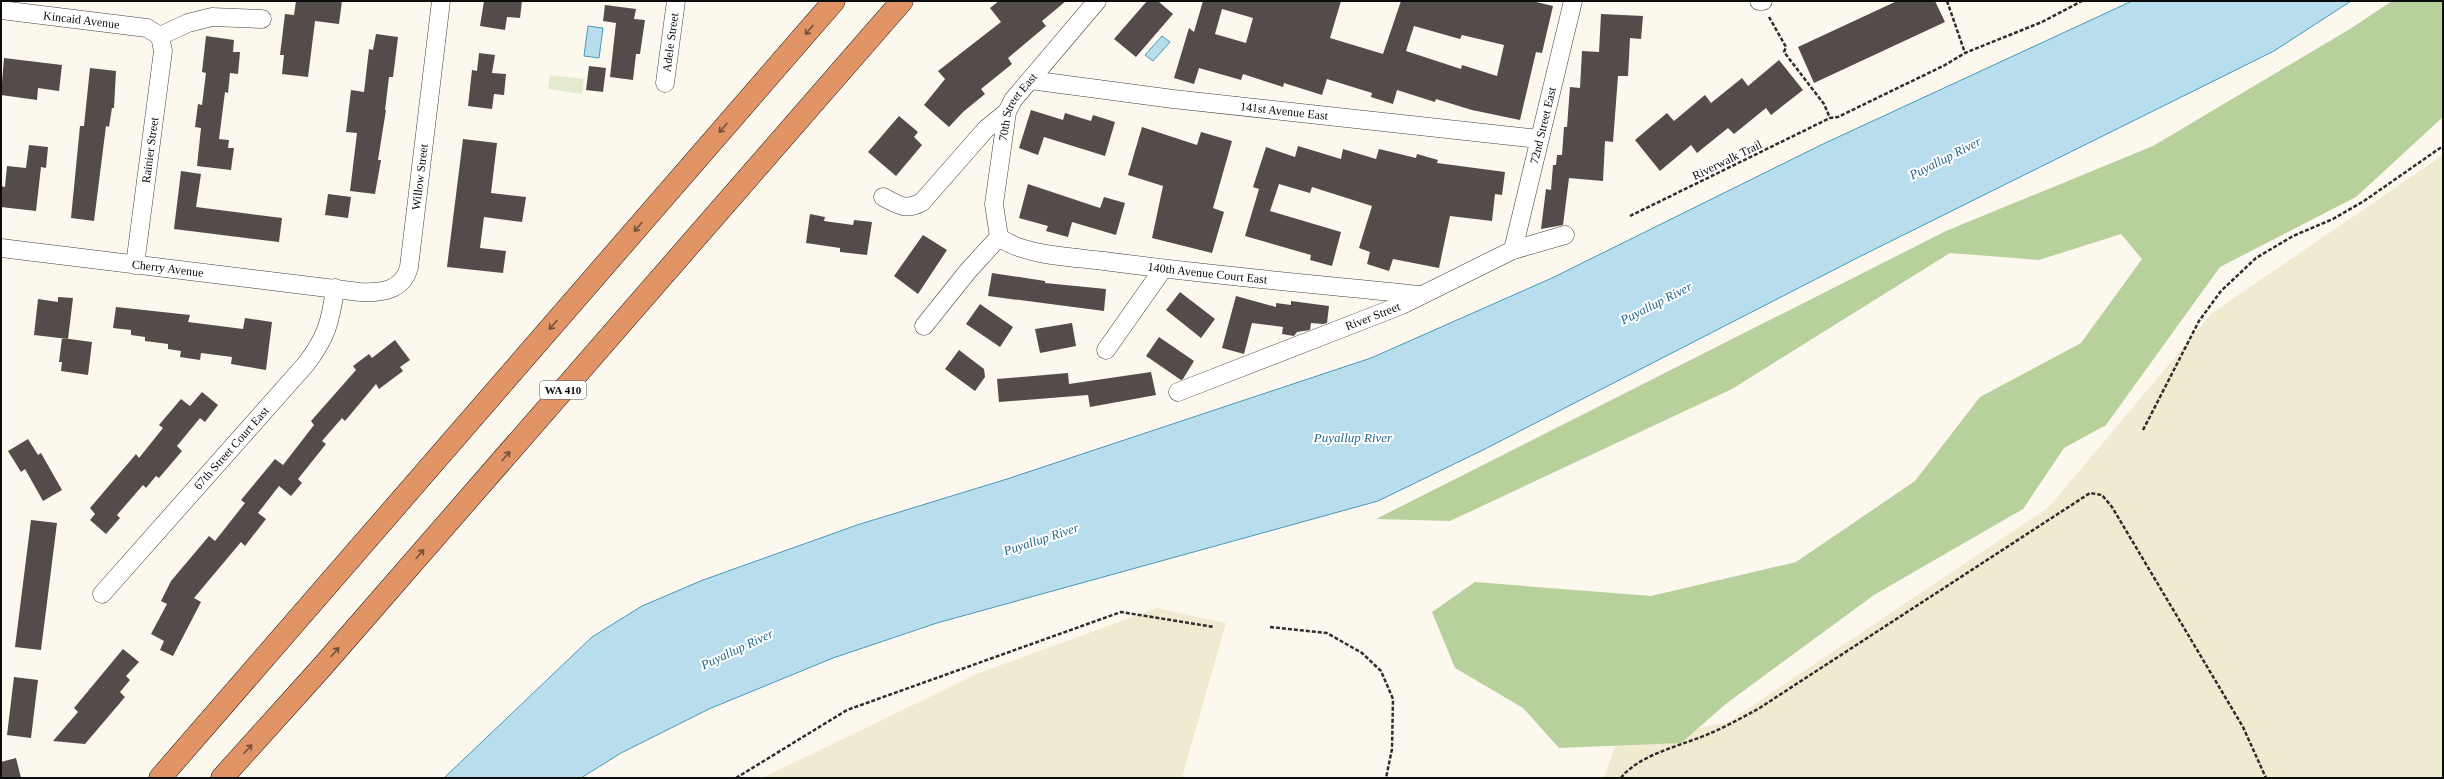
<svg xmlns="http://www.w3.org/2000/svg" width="2444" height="779" font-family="'Times New Roman',serif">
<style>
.farmland{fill:#efead0}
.forest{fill:#b8d19c}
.pitch{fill:#e3ebcc}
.water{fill:#b8deed;stroke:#4997bb}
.building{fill:#534c4a;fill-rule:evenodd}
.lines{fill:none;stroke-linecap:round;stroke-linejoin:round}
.minor-casing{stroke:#3f3f3f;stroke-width:19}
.highway-casing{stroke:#1d1d1d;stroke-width:23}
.path{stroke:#2e2e2e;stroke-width:2.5;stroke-dasharray:4 2;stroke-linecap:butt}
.minor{stroke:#fff;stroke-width:18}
.highway{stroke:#e19466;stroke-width:22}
.oneway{stroke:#765039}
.labels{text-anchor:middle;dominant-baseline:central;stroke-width:4;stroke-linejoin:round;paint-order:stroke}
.shield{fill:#fff;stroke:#555;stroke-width:1}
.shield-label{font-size:11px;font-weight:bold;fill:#0c0c0c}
.street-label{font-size:12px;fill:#0c0c0c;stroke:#fff}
.water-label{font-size:13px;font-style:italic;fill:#26688d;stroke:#fff}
</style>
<rect width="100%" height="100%" fill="#fdf8ed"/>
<path class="farmland" d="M2443,155V778H1604L1615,746L1728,722L2049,507L2212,313Z
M1157,608L1226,623L1182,778H762L979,673Z"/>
<path class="forest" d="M2392,1H2443V117L2356,197L2220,267L2106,425L2064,448L2023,509L1874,595L1727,703L1681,743L1559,748L1523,708L1455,668L1432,612L1475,582L1651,596L1796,562L1915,481L1980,397L2081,343L2142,259L2121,234L2039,260L1950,253L1732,389L1450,521L1376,519L1946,231L2153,146L2350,29Z"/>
<path class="pitch" d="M550,75L584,79L582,94L548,89Z"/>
<path class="water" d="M2132,1H2351L2274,51L1859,257L1483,450L1378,501L937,623L833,658L709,709L621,753L581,778H444L592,637L642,606L703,580L857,525L1007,479L1371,358L1552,278L1823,144Z
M588,26L603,28L599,58L584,56Z
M1162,36L1170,42L1153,61L1145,55Z"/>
<path class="building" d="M296,1H342L339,24L315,21L308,77L282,74L284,55H280L285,14L294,15Z
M484,1H522L520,18L507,17L505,30L480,26Z
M999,1H1066L1042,21L1046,26L1008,58L1012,64L981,89L985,94L963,112L949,127L924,105L945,79L938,71L1001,22L990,8Z
M1147,1H1158L1173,14L1136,57L1114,39Z
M1203,1H1341L1330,38L1383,54L1401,1H1532L1553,6L1542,53L1536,52L1520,120L1472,110L1436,99L1435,102L1397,90L1393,104L1371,97L1372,93L1327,79L1322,95L1284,83L1283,87L1243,74L1241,80L1199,68L1194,84L1174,78L1189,28L1194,32ZM1222,9L1253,18L1246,43L1215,34ZM1414,26L1460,39L1462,35L1504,45L1497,76L1462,65L1461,69L1406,51Z
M1897,1H1935L1945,22L1814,83L1798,47Z
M605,5L636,9L634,19L645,20L640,54H636L633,80L610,77L616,23L603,21Z
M1601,14L1643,16L1641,39L1630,38L1628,76H1618L1613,142L1605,141L1603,181L1569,178L1563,225L1541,229L1546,189L1551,190L1553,165H1556L1557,155H1562L1564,127H1567L1570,87L1580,88L1582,51L1599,52Z
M376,34L398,37L393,77H389L385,110H386L378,160H381L375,194L350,191L357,133L346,132L351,90L364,92L369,49L373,50Z
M206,36L234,40L233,52H240L238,74L230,73L228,93L225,92L219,139L229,140L228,148H234L231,170L197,166L201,128L195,127L198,104L202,105L206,73L202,72Z
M479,53L495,55L492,73L506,74L504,95L494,94L492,109L468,106L472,70L477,71Z
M4,58L62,65L59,91L38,88L37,100L1,95Z
M1779,60L1803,90L1771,115L1766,108L1734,134L1728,128L1697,153L1691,145L1660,171L1635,140L1667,113L1674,121L1705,95L1711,103L1742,78L1748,86Z
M589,66L606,68L603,92L586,90Z
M90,68L116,71L114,108H112L109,127L106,126L94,221L71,218L80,126H84Z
M1031,110L1063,120L1065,113L1091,121L1093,115L1115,122L1105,156L1044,137L1038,155L1019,148Z
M899,116L918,132L914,137L922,145L896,176L868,152Z
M1142,127L1197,145L1201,132L1232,141L1213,208L1224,212L1212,253L1152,238L1163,186L1128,175Z
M463,139L497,143L491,193L526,197L522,222L484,217L480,248L506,251L503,273L447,267Z
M29,145L48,147L46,168L41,167L36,211L1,207V186L5,187L7,166L26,168Z
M1298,146L1341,159L1343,149L1376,159L1379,149L1416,158L1417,154L1438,160L1437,163L1505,172L1502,195L1495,194L1492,221L1450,216L1439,268L1393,259L1389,271L1367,264L1370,252L1359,248L1372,206L1312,187L1310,193L1279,184L1270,211L1341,232L1332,266L1310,260L1311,255L1245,236L1259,189L1253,187L1266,147L1295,157Z
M181,171L201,174L196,207L282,218L279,242L174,229Z
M1028,184L1100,208L1104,197L1125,203L1116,235L1072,222L1068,237L1046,231L1048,226L1019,218Z
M328,194L351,197L348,218L325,215Z
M810,214L825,217L824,221L853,225L854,220L872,222L867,255L840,252V248L806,243Z
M923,235L947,250L918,294L894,276Z
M992,273L1045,281V283L1106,289L1104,311L988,296Z
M1180,292L1215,319L1201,338L1166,310Z
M1236,296L1276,307V303L1291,305V301L1329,306L1327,323L1323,324L1311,323L1310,330L1297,332L1294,336L1282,334L1283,327L1252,323L1244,354L1222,348Z
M58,297L73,298L68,339L34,335L38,299L58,302Z
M980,304L1013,327L1000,347L966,324Z
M116,307L190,315L188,322L243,329L245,318L272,322L266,370L231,364L232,357L201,353L200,360L180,357L181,351L168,349V344L145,341V337L131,335V330L113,328Z
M1072,323L1076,346L1040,353L1035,329Z
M1159,337L1194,361L1183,379L1181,380L1146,356Z
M62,338L92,342L88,375L61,371L62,362H59Z
M395,340L410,360L400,367L403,371L379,389L376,384L345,421L342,418L322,441L326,444L298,479L302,483L291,496L279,486L258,513L266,519L245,546L241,542L194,598L201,602L173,656L160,650L164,641L151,634L167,604L161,601L171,581L209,536L215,541L245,503L241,500L275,459L283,465L314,425L311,421L356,370L353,366L369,354L372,358Z
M959,350L984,369L985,377L975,391L945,369Z
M1151,372L1156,395L1090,407L1088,395L999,402L997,379L1068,373L1069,384Z
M202,392L218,405L205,422L200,418L177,446L182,451L159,478L156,476L146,488L143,485L117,515L120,518L106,534L90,520L95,514L90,508L136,454L139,458L163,428L159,425L181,399L190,406Z
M28,439L38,455L41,453L62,490L43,501L25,469L21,472L8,451Z
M31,520L57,523L41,650L15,647Z
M123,649L139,662L126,676L130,680L120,692L125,697L85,744L53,741L78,712L74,708Z
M14,677L38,680L31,738L7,735Z
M16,758L21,778H1V762Z"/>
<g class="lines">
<g class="minor-casing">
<g id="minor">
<path d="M1759,1H1763"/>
<path id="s1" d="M1,10L147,28L160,36"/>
<path d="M160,36L188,23L212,17L262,19"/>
<path id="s2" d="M1030,80L1173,99L1539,139"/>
<path id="s3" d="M665,83L676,1"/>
<path d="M883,197C899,205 905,211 922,202L986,129L1007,112"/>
<path id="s4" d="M999,237C1024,256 1073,257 1104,261C1209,275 1314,284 1419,295"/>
<path id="s5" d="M999,237L994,204L1007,112L1013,100L1097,1"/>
<path id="s6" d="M1,248L360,292C381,293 403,291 409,267L441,1"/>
<path id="s7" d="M1513,250L1573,1"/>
<path id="s8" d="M135,265L163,51L160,36"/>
<path d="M924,326L968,271L999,237"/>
<path d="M1106,350L1163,269"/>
<path id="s9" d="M1178,392L1402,305L1513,250L1565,235"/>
<path id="s10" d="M102,594L306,364C326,338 331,321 335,288"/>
</g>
</g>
<g class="highway-casing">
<path id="highway" d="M160,778L834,1
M222,778L322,667L902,1"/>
</g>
<path class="path" d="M1947,1L1965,53
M1769,17L1786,47L1784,52L1824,104L1830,118
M1630,216L1830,118L1838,117L1945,65L1965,53L2042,22L2082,1
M2143,430L2199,321L2221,291L2256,258L2293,236L2333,219L2364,201L2443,146
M1270,627L1327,633L1362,653L1381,671L1393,699L1392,749L1386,778
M736,778L847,710L1121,612L1214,627
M1621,778C1639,754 1684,745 1711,733C1727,726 1743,717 1758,709L2090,493L2102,495L2112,507L2243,727L2266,778"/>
<use href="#minor" class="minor"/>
<use href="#highway" class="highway"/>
</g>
<defs><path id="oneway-shaft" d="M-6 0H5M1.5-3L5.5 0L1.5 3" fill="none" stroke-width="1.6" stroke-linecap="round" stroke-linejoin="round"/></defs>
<g class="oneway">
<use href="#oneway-shaft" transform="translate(809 30) rotate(131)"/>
<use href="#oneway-shaft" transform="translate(723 128) rotate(131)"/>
<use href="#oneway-shaft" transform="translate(638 227) rotate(131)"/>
<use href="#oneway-shaft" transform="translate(553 325) rotate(131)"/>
<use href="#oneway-shaft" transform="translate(506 456) rotate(-49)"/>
<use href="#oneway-shaft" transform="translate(420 554) rotate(-49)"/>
<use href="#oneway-shaft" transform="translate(335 652) rotate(-49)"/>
<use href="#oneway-shaft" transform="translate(248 749) rotate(-48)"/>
</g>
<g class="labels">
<rect class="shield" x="540" y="381" width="46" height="18" rx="3"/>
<g class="shield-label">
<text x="563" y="390">WA 410</text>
</g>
<g class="street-label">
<text stroke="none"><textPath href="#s1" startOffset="81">Kincaid Avenue</textPath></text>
<text stroke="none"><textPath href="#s3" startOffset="41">Adele Street</textPath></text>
<text stroke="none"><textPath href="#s5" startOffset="135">70th Street East</textPath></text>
<text stroke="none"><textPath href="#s2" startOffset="256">141st Avenue East</textPath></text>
<text stroke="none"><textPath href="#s7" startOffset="128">72nd Street East</textPath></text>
<text stroke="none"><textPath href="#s8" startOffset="116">Rainier Street</textPath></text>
<text transform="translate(1727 160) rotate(-26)">Riverwalk Trail</text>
<text stroke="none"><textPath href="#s6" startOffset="513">Willow Street</textPath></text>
<text stroke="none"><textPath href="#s6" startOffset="168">Cherry Avenue</textPath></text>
<text stroke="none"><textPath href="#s4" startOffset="213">140th Avenue Court East</textPath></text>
<text stroke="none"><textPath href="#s9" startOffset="209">River Street</textPath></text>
<text stroke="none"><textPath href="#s10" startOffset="195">67th Street Court East</textPath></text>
</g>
<g class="water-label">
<text transform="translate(1945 158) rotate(-27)">Puyallup River</text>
<text transform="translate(1656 303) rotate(-27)">Puyallup River</text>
<text x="1353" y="437">Puyallup River</text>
<text transform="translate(1041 539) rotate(-18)">Puyallup River</text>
<text transform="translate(737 649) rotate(-25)">Puyallup River</text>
</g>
</g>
<rect width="2444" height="779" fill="none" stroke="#0c0c0c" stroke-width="4"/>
</svg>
